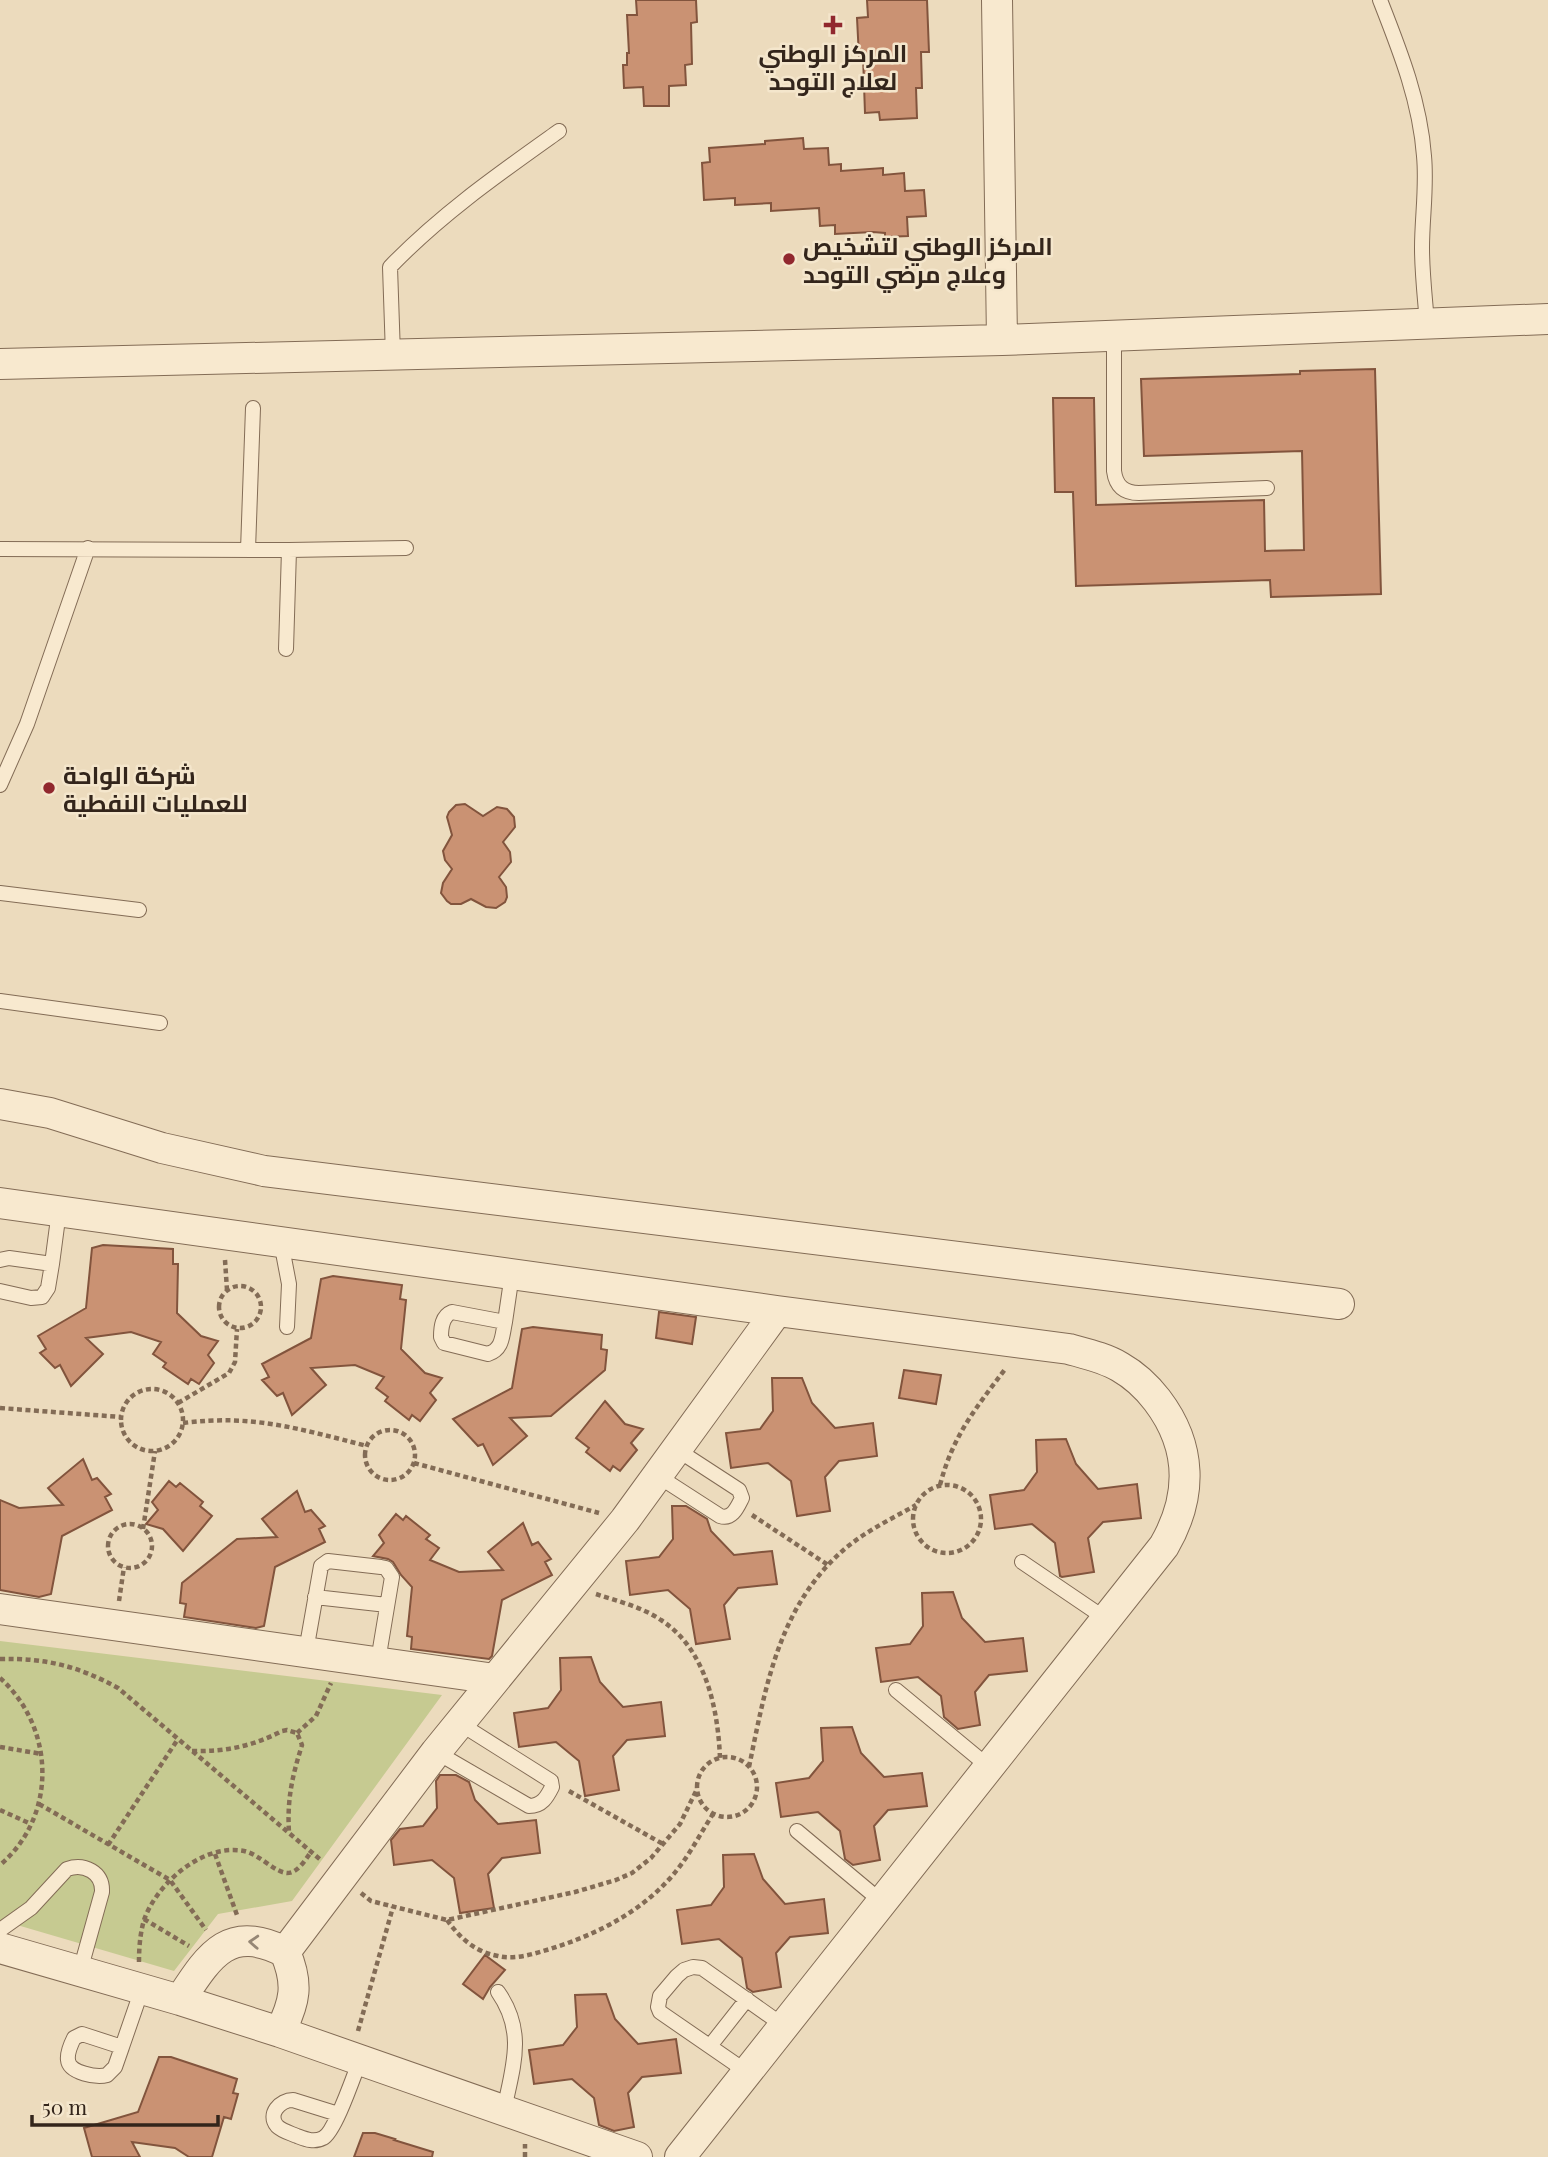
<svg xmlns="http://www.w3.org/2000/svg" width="1548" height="2157" font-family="'Playfair Display',Cairo,serif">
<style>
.green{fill:#c6ca91}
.building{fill:#ca9273;stroke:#82543d;stroke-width:2}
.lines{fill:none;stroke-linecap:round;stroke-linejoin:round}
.service-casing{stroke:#836c56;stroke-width:16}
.minor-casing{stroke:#836c56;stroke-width:32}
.path{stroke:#836c56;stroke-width:4.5;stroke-dasharray:5 3.5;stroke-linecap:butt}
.service{stroke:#f8e9cf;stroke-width:14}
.minor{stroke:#f8e9cf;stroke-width:30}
.oneway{stroke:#968775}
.poi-dot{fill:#91282e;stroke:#f4e6cc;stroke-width:2.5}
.labels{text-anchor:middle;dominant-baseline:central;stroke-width:5;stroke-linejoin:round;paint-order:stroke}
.poi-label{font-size:24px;font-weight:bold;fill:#33251b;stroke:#f4e6cc;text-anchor:start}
</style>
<rect width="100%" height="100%" fill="#ecdbbd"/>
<path class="green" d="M0,1641L442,1695L292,1901L218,1914L174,1971L0,1920Z"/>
<path class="building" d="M636,0H696L697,22L691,23L692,64L685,65L686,85L669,86V106H644L643,87L624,88L623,65H627V53H629L627,15H637Z
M867,0H927L929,52H921L922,88H916L917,118L880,120L879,112L865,113L863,56L859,57L857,18L868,17Z
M803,138L804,149L828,148L829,165L841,164V171L883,168V175L904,173L905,191L924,190L926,216L907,217L908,236L885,237V233L873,232L835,234V225L820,226L819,208L771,211V203L735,205V198L704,200L702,163L710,162L709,148L765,144V141Z
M1375,369L1381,594L1271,597L1270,580L1076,586L1073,492H1055L1053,398H1094L1096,505L1264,500L1265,551L1304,550L1302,451L1144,456L1141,379L1300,374V371Z
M465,804L483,816L497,807L507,809L514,817L515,827L503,842L510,852L511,862L499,877L506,887L507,897L505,902L496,908L486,907L471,899L461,904H451L447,901L441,893L443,883L452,869L445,860L443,851L452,835L447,817L449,812L456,805Z
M103,1245L173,1249V1264H178L177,1313L201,1336L218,1341L208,1355L214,1363L199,1384L191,1379L188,1384L163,1367L166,1363L153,1354L161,1342L131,1332L86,1338L103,1354L71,1386L60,1365L55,1368L40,1353L46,1349L38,1336L86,1308L92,1248Z
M333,1276L402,1285L400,1299L406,1300L401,1349L425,1373L442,1378L430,1393L436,1400L420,1421L412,1415L409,1420L385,1401L388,1397L376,1388L384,1377L355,1365L311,1368L326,1385L292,1415L283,1393L277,1396L262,1380L269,1377L262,1364L311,1338L321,1279Z
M659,1312L696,1317L692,1344L656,1338Z
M533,1327L602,1335L601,1349L607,1350L605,1370L551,1416L510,1418L527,1436L493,1465L483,1444L478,1446L453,1419L512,1388L522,1329Z
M904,1370L941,1375L936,1404L899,1398Z
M772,1378H802L812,1403L835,1428L873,1423L877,1456L839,1461L825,1477L830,1511L797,1516L791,1481L768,1463L731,1468L726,1433L760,1429L773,1411Z
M605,1401L625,1424L643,1429L631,1443L637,1450L620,1471L613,1466L610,1471L586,1452L589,1448L576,1438Z
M1066,1439L1076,1464L1098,1489L1137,1484L1141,1518L1103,1522L1088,1538L1094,1572L1062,1577L1060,1576L1055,1543L1032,1524L995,1529L990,1495L1024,1490L1037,1472L1036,1440Z
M83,1459L92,1480L97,1478L111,1494L105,1497L112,1510L62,1536L51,1594L39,1597L0,1590V1500L19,1508L63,1505L48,1488Z
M169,1481L176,1487L180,1483L203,1502L200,1506L212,1516L183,1551L163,1529L146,1524L158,1510L152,1502Z
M297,1491L305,1512L311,1510L325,1526L319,1529L325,1542L275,1567L264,1626L256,1628L184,1617L186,1604L180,1603L182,1583L237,1539L277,1537L262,1519Z
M672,1506H686L707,1519L711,1531L734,1555L772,1551L777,1584L738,1588L724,1605L730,1639L696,1644L690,1609L668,1590L630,1595L626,1561L659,1557L673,1539Z
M396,1514L403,1520L406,1516L430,1535L426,1539L439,1548L430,1560L459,1572L503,1570L488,1552L523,1523L532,1545L538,1542L551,1559L545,1562L552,1575L502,1600L492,1656L489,1659L411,1649L412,1637L407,1636L412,1587L401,1575L393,1562L388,1559L373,1556L384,1543L379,1535Z
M953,1592L962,1618L985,1642L1023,1638L1027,1671L989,1675L975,1692L980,1725L958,1729L944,1717L941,1696L918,1677L881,1682L876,1648L910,1644L923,1626L922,1593Z
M591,1657L600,1682L623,1707L661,1702L665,1736L627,1740L613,1756L619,1790L585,1796L579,1761L556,1742L519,1747L514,1713L548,1708L561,1690L560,1658Z
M852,1727L861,1753L884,1777L922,1773L927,1806L888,1810L874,1826L880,1860L853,1865L845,1859L840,1831L818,1812L781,1817L776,1783L809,1778L823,1761L821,1728Z
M440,1775H456L469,1782L475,1800L498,1824L536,1820L540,1853L502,1858L488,1874L494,1908L460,1913L454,1878L432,1860L394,1865L391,1840L400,1829L423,1826L437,1808L436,1781Z
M754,1854L763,1879L785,1904L824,1899L828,1933L790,1937L776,1953L781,1987L753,1992L747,1988L742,1958L719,1939L682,1944L677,1910L711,1905L724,1887L723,1855Z
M485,1955L505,1970L490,1987L483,1999L463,1984Z
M606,1994L615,2019L638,2044L676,2039L681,2073L642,2077L628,2093L634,2127L614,2131L599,2125L594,2098L572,2079L534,2084L529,2050L563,2045L577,2027L575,1995Z
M159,2057H171L237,2079L233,2093L238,2094L231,2119L224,2117L212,2157H189L175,2148L132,2142L140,2157H92L84,2128L138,2112Z
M363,2133H375L395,2139L394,2140L433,2152L432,2157H354Z"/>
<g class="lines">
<g class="service-casing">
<path id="service" d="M1380,0C1400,51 1420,101 1424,156C1427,187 1422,217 1422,248C1422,273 1425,298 1427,323
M1114,336V471C1116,486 1124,493 1139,493L1267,488
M393,355L390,267C441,214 500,173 559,131
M0,549L289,550L406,548
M248,550L253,408
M286,649L289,550
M0,785L27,724L88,548
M0,893L139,910
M0,1001L160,1023
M281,1242L289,1284L287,1327
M0,1260L9,1258L52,1264L48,1288L42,1297L31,1298L0,1291
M52,1264L59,1211
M452,1312L505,1322C502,1336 503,1349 488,1354L444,1343L441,1337C441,1327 442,1316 452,1312Z
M505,1322L512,1274
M658,1476L720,1516C732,1520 737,1508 742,1498L739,1490L676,1449
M1022,1562L1106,1619
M315,1597L387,1605
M306,1651L321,1566L328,1561L381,1567L386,1568L392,1577L378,1661
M896,1690L989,1767
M436,1752L529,1806C542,1806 547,1797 552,1787L551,1781L459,1723
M797,1831L882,1902
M0,1930L31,1908L67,1869C84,1863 103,1872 102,1892L80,1971
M498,1992C526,2032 513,2066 504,2110
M82,2034L122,2047L115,2067L107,2075C97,2078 69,2073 68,2060C67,2053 71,2044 74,2038Z
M710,2046L747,1999
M122,2047L142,1989
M747,2072L660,2012L658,2007L660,1996L677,1976L684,1970L693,1967L702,1968L784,2026
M338,2114L293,2100C280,2100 267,2114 277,2126C282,2131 290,2133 297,2136C305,2139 314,2143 323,2138C335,2132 354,2075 360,2060"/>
</g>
<g class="minor-casing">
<path id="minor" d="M997,0L1002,340
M0,364L1002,340L1548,319
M0,1104L50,1113L162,1148L264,1171L1339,1304
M0,1203L777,1311L1069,1349C1087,1354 1105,1358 1120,1367C1134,1375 1147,1387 1157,1400C1192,1446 1193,1496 1164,1546L680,2157
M0,1609L495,1679
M0,1948L180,2000L280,2032L637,2157
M285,1952L436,1752L625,1520L777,1311
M180,2000C209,1956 228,1923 285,1952C299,1984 295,2002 280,2032"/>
</g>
<path class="path" d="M225,1260L227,1290
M219 1307a21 21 0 1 1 42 0a21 21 0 1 1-42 0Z
M121 1420a31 31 0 1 1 62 0a31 31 0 1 1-62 0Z
M178,1403L229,1373L235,1362L237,1329
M0,1408L121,1417
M183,1423C253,1414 300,1429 367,1446
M365 1455a25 25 0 1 1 50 0a25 25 0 1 1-50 0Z
M414,1463L599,1513
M913 1519a34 34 0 1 1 68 0a34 34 0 1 1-68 0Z
M940,1485C953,1435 976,1408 1006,1368
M752,1515L828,1565
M108 1546a22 22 0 1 1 44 0a22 22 0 1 1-44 0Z
M143,1529L155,1451
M596,1594C617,1601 642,1607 661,1620C706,1649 718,1709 720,1758
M119,1601L124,1567
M0,1659C46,1658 78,1666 118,1688L322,1861
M0,1678C55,1727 58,1816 0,1865
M297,1733L316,1716L331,1683
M0,1747L42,1754
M192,1751C225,1752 253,1746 282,1731L287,1730L297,1733L302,1745C292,1777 287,1799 289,1833
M697 1787a30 30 0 1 1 60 0a30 30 0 1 1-60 0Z
M749,1767C766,1685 779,1604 847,1547C868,1530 893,1518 916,1505
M569,1791L663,1844
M39,1804L170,1880L206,1930
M0,1810L31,1824
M108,1845L178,1739
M215,1854L237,1915
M361,1893L371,1901L447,1920L575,1892L616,1880L632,1873L651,1858L680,1824L697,1789
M144,1919L189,1946
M447,1920C460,1938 475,1952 498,1956C516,1960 533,1954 550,1949C595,1935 640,1913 672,1876C688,1858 700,1834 713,1814
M139,1962C139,1948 140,1934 144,1920C157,1883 203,1843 244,1851C259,1854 274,1872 287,1873C298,1873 305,1860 311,1852
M358,2031L393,1907
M525,2157V2144"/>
<use href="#service" class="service"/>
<use href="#minor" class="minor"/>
</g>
<defs><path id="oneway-chevron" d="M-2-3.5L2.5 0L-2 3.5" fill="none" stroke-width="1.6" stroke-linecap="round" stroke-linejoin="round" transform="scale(1.75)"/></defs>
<use class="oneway" href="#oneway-chevron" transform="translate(254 1942) rotate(-177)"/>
<g class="poi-dot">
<path d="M829.5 14.5h7v7h7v7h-7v7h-7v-7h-7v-7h7z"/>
<circle cx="789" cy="259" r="7"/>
<circle cx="49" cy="788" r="7"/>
</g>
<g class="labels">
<g class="poi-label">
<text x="833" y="52" text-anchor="middle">المركز الوطني<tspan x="833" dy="28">لعلاج التوحد</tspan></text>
<text x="803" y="245">المركز الوطني لتشخيص<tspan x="803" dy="28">وعلاج مرضي التوحد</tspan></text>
<text x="63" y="774">شركة الواحة<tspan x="63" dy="28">للعمليات النفطية</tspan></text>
</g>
</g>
<path d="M32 2115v10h186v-10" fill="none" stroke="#33251b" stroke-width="3.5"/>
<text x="42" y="2115" font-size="21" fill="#33251b" stroke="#f4e6cc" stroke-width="5" paint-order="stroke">50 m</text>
</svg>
